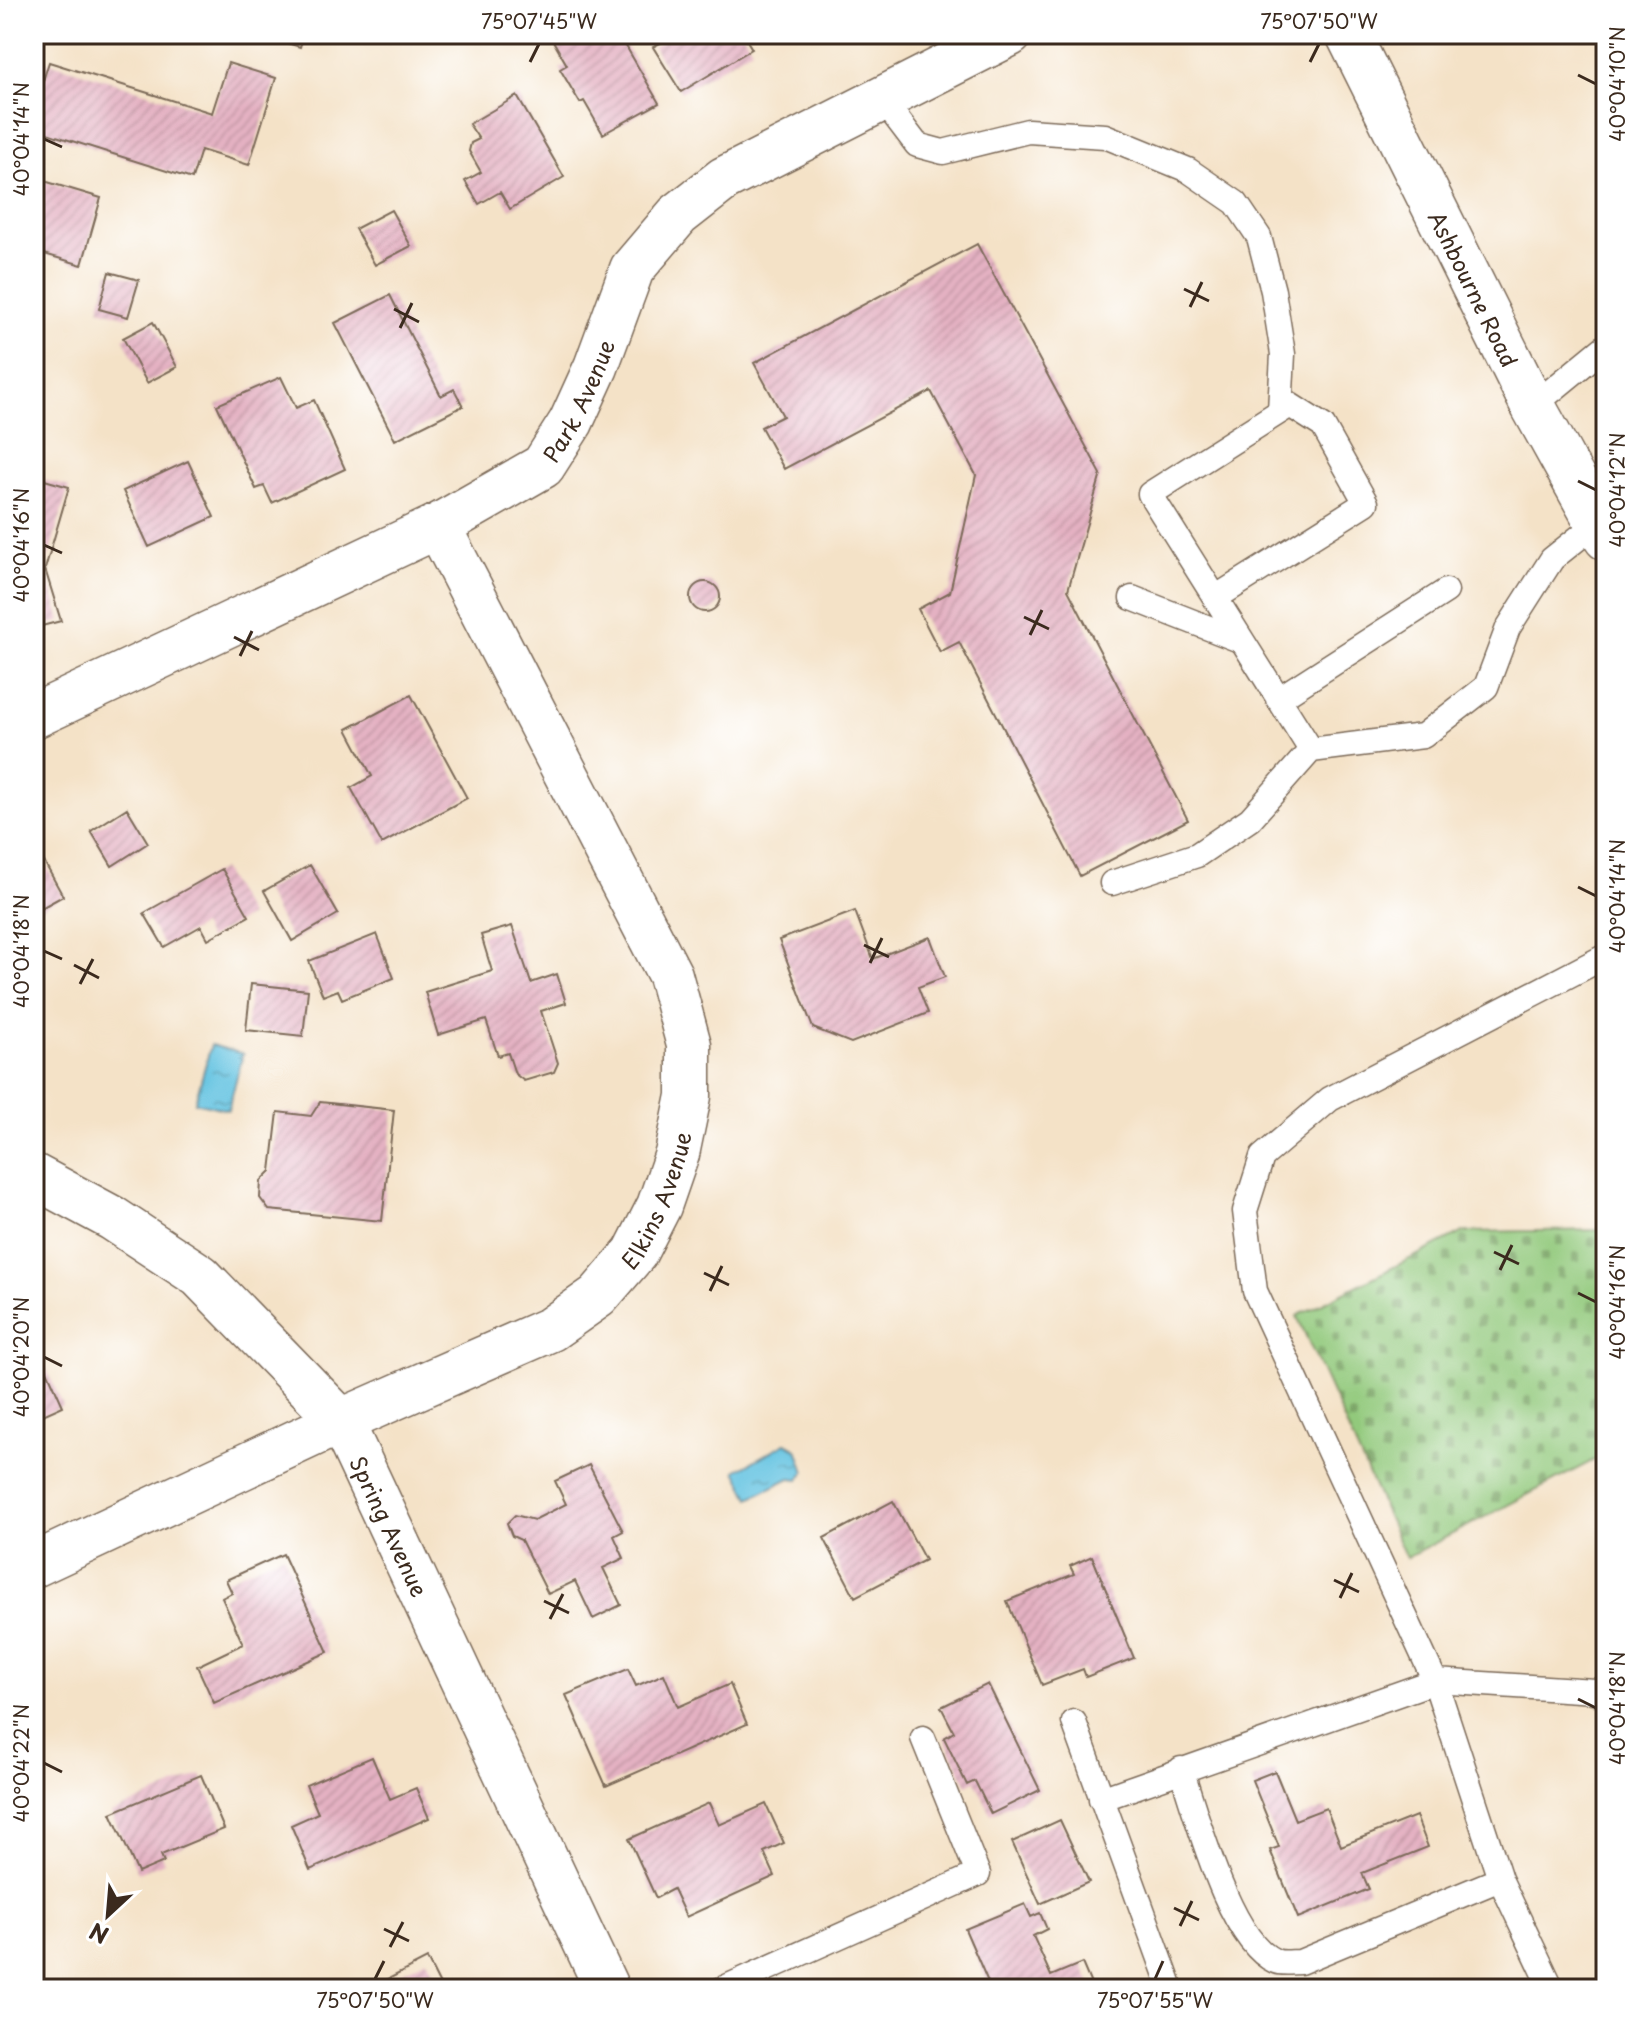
<svg xmlns="http://www.w3.org/2000/svg" width="1640" height="2023" font-family="'Playpen Sans',sans-serif">
<style>
.cemetery{fill:url(#cemetery-stones);stroke:#667a4c;stroke-width:2}
.water{fill:url(#water-ripples);stroke:#4f7680;stroke-width:2}
.building{fill:url(#building-hatch)}
.lines{fill:none;stroke-linecap:round;stroke-linejoin:round}
.lane-casing{stroke:#7c6a59;stroke-width:27}
.street-casing{stroke:#7c6a59;stroke-width:47}
.lane{stroke:#fff;stroke-width:24}
.street{stroke:#fff;stroke-width:44}
.ticks{fill:none;stroke:#3b2a1e;stroke-width:3}
.labels{text-anchor:middle;dominant-baseline:central;stroke-width:6;stroke-linejoin:round;paint-order:stroke}
.street-label{font-size:22px;fill:#3b2a1e;stroke:#fff}
.neatline{fill:none;stroke:#3b2a1e;stroke-width:3}
.ticks-label{font-size:20px;text-anchor:middle;fill:#3b2a1e}
</style>
<defs>
<pattern id="cemetery-stones" width="16" height="16" patternUnits="userSpaceOnUse" patternTransform="scale(2)"><rect width="16" height="16" fill="#92c97b"/><path d="M2 7V4a2 2 0 0 1 4 0v3zM10 15v-3a2 2 0 0 1 4 0v3z" fill="#78a364"/></pattern>
<pattern id="water-ripples" width="26" height="14" patternUnits="userSpaceOnUse" patternTransform="scale(2)"><rect width="26" height="14" fill="#63c3e1"/><path d="M2 4q2-2 4 0t4 0M15 11q2-2 4 0t4 0" fill="none" stroke="#539fb6"/></pattern>
<pattern id="building-hatch" width="6" height="6" patternUnits="userSpaceOnUse" patternTransform="scale(2)"><rect width="6" height="6" fill="#e4b1c2"/><path d="M-1 1l2-2M0 6l6-6M5 7l2-2" fill="none" stroke="#c498a6"/></pattern>
</defs>
<rect width="100%" height="100%" fill="#fff"/>
<filter id="ink" filterUnits="userSpaceOnUse"><feTurbulence type="fractalNoise" baseFrequency=".0125" numOctaves="2"/><feDisplacementMap in="SourceGraphic" scale="16" xChannelSelector="R" yChannelSelector="G"/><feConvolveMatrix kernelMatrix="1 2 1 2 8 2 1 2 1" color-interpolation-filters="sRGB"/></filter>
<filter id="wash" filterUnits="userSpaceOnUse"><feTurbulence type="fractalNoise" baseFrequency=".006" numOctaves="4" result="noise"/><feDisplacementMap in="SourceGraphic" scale="32" xChannelSelector="R" yChannelSelector="G"/><feGaussianBlur stdDeviation="1.8" result="paint"/><feColorMatrix in="noise" values="0 0 0 0 0 0 0 0 0 0 0 0 0 0 0 0 0 1.4 0 .05"/><feComposite in="paint" operator="in"/></filter>
<g filter="url(#wash)">
<rect width="100%" height="100%" fill="#f4e2c7"/>
<path class="cemetery" d="M1606,1230V1454L1406,1558L1297,1316L1463,1232Z"/>
<path class="water" d="M211,1045L243,1054L228,1110L195,1102Z
M786,1443L797,1449L805,1472L799,1479L790,1478L750,1498L736,1471Z"/>
<g id="blocks">
<path class="building" d="M258,34H304L300,47Z
M560,34H619L659,103L603,134L584,101L580,103L560,69L567,65L552,39Z
M658,34H743L752,49L681,92L653,47L662,42Z
M49,62L212,113L228,63L276,78L249,165L201,150L192,179L34,129V109Z
M517,96L564,177L510,209L500,192L479,204L465,181L481,172L469,151L471,143L479,139L469,124Z
M34,178L101,198L82,265L34,251Z
M391,210L411,246L375,265L355,229Z
M977,244L1101,474L1068,590L1188,820L1080,876L959,642L940,652L918,609L950,592L976,475L931,391L784,469L761,427L783,416L754,363Z
M109,272L139,280L128,317L99,309Z
M390,295L441,396L454,389L463,406L395,440L335,323Z
M153,322L177,367L147,383L123,338Z
M281,377L296,408L314,400L345,469L272,503L264,486L256,489L217,405Z
M188,461L214,517L149,547L123,491Z
M34,477L69,487L45,569L61,621L34,628Z
M690 597a15 15 0 1 1 30 0a15 15 0 1 1-30 0Z
M411,695L467,798L382,844L351,788L372,776L347,729Z
M127,808L148,843L112,866L91,831Z
M42,858L63,896L34,912V863Z
M310,865L338,914L292,941L264,891Z
M222,869L249,916L208,939L201,926L164,947L144,913Z
M855,911L873,959L930,937L945,977L918,987L928,1013L851,1043L813,1028L779,940Z
M512,926L531,983L557,974L566,1003L541,1011L558,1063L554,1072L524,1081L515,1074L508,1053L498,1056L486,1020L438,1035L425,992L492,971L481,935Z
M377,934L394,978L342,999L338,990L323,996L309,961Z
M251,984L308,990L303,1036L246,1030Z
M320,1102L394,1110L382,1221L269,1210L260,1198L261,1181L271,1171L278,1112L311,1116Z
M34,1341L63,1406L34,1419Z
M589,1465L623,1531L614,1536L624,1558L603,1568L621,1605L593,1619L575,1581L548,1594L521,1540L512,1536L507,1523L515,1515L534,1520L566,1504L555,1481Z
M893,1501L925,1560L855,1597L824,1538Z
M283,1554L328,1652L214,1703L197,1666L243,1644L222,1598L232,1593L226,1580Z
M1092,1556L1134,1658L1086,1677L1083,1669L1042,1685L1007,1601L1074,1574L1070,1566Z
M628,1669L636,1686L664,1674L678,1707L730,1684L747,1724L606,1786L566,1695Z
M988,1684L1040,1790L991,1814L975,1781L967,1785L944,1738L954,1732L941,1707Z
M372,1757L390,1799L416,1788L429,1818L310,1870L291,1825L318,1813L306,1785Z
M1275,1771L1295,1820L1326,1808L1341,1846L1416,1816L1428,1847L1362,1873L1369,1889L1298,1918L1270,1850L1279,1847L1252,1780Z
M201,1775L224,1829L161,1855L164,1862L138,1873L111,1813Z
M709,1803L719,1825L766,1804L784,1843L764,1852L775,1876L686,1917L673,1889L656,1898L629,1839Z
M1060,1820L1089,1882L1040,1904L1012,1842Z
M1025,1904L1031,1917L1040,1913L1047,1929L1033,1936L1051,1976L1082,1963L1093,1989H991L965,1929Z
M427,1959L442,1989H369Z"/>
</g>
</g>
<g filter="url(#ink)">
<use href="#blocks" fill-opacity="0" stroke="#7c6a59" stroke-width="2"/>
<g class="lines">
<g class="lane-casing">
<path id="lane" d="M882,99L917,145L943,152L1028,131L1105,136L1188,170L1236,203L1259,237L1273,291L1283,354L1280,411
M1533,406L1606,346
M1132,598L1242,641
M1215,598L1366,503L1323,426L1290,405L1150,494L1311,750
M1278,699L1446,591
M1112,883L1197,855L1250,819L1311,750L1423,736L1486,687L1508,628L1552,559L1597,523
M1606,956L1330,1099L1262,1157L1245,1211L1255,1291L1435,1681L1595,1691L1606,1698
M1074,1722L1171,1989
M1181,1769C1197,1816 1229,1941 1275,1961C1282,1964 1292,1962 1300,1962L1500,1879L1552,1989
M1101,1799L1435,1681L1500,1879
M722,1989L978,1874L923,1738"/>
</g>
<g class="street-casing">
<g id="street">
<path id="s1" d="M1348,34L1533,406L1606,538"/>
<path id="s2" d="M34,716L438,526L543,466L571,422L596,367L632,269L678,215L724,179L1010,34"/>
<path id="s3" d="M34,1176L112,1218L200,1276L341,1421L607,1989"/>
<path id="s4" d="M34,1565L341,1421L551,1329L598,1296L635,1253L659,1206L677,1154L689,1096V1045L670,975L438,526"/>
</g>
</g>
<use href="#lane" class="lane"/>
<use href="#street" class="street"/>
</g>
</g>
<path class="ticks" d="M530,62L539,44M1310,62L1319,44M1578,75L1596,84M44,139L62,147M1184,289L1209,301M1190,307L1202,282M394,309L419,322M400,328L412,303M1578,481L1596,490M44,545L62,553M1024,617L1049,629M1030,635L1042,610M234,637L259,650M240,656L252,631M1578,887L1596,896M864,945L889,957M44,951L62,959M870,963L882,938M74,965L99,978M80,984L93,959M1494,1252L1519,1264M1500,1270L1512,1245M704,1273L729,1285M710,1291L722,1266M1578,1293L1596,1302M44,1357L62,1366M1334,1580L1359,1592M1340,1598L1352,1573M544,1601L569,1613M550,1619L563,1594M1578,1699L1596,1708M44,1763L62,1772M1174,1908L1199,1920M1180,1926L1192,1901M384,1929L409,1941M390,1947L403,1922M375,1979L384,1961M1155,1979L1163,1961"/>
<g class="labels">
<g class="street-label">
<text stroke="none"><textPath href="#s1" startOffset="284">Ashbourne Road</textPath></text>
<text stroke="none"><textPath href="#s2" startOffset="642">Park Avenue</textPath></text>
<text stroke="none"><textPath href="#s4" startOffset="740">Elkins Avenue</textPath></text>
<text stroke="none"><textPath href="#s3" startOffset="512">Spring Avenue</textPath></text>
</g>
</g>
<rect width="1640" height="2023" fill="none" stroke="#fff" stroke-width="88"/>
<g transform="translate(108 1915) rotate(206)" stroke="#ffffff" stroke-width="6" paint-order="stroke">
<path d="M0-6L14 30L0 20L-14 30Z" fill="#3b2a1e"/>
<text y="-12" font-size="22" font-weight="bold" text-anchor="middle" fill="#3b2a1e">N</text>
</g>
<rect x="44" y="44" width="1552" height="1935" class="neatline"/>
<g class="ticks-label">
<text x="539" y="29">75°07'45"W</text>
<text x="1319" y="29">75°07'50"W</text>
<text transform="translate(1618 84) rotate(-90)" y="7">40°04'10"N</text>
<text transform="translate(22 139) rotate(-90)" y="7">40°04'14"N</text>
<text transform="translate(1618 490) rotate(-90)" y="7">40°04'12"N</text>
<text transform="translate(22 545) rotate(-90)" y="7">40°04'16"N</text>
<text transform="translate(1618 896) rotate(-90)" y="7">40°04'14"N</text>
<text transform="translate(22 951) rotate(-90)" y="7">40°04'18"N</text>
<text transform="translate(1618 1302) rotate(-90)" y="7">40°04'16"N</text>
<text transform="translate(22 1357) rotate(-90)" y="7">40°04'20"N</text>
<text transform="translate(1618 1708) rotate(-90)" y="7">40°04'18"N</text>
<text transform="translate(22 1763) rotate(-90)" y="7">40°04'22"N</text>
<text x="375" y="2008">75°07'50"W</text>
<text x="1155" y="2008">75°07'55"W</text>
</g>
</svg>
